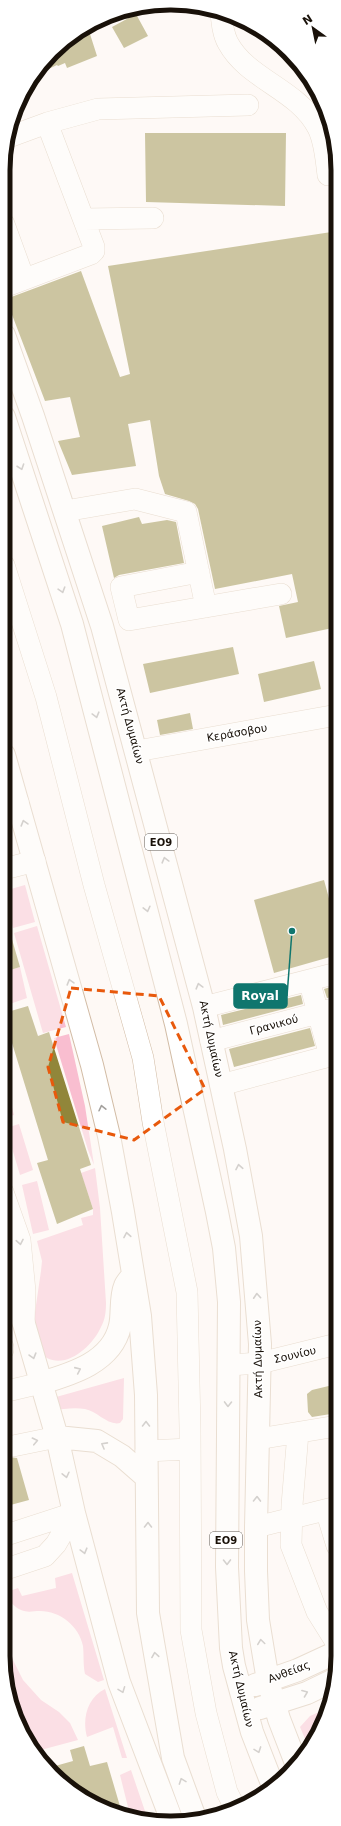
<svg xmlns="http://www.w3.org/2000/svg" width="341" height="1826" font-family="'DejaVu Sans',sans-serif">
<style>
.green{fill:#f9bed0}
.building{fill:#91863a}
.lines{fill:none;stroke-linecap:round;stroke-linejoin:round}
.minor-casing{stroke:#d2bca5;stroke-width:22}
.major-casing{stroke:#d2bca5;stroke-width:24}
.minor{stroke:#fff;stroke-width:21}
.major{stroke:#fff;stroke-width:22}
.oneway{stroke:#a3a09d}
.marked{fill:none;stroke:#e8590c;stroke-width:3;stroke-dasharray:8 5;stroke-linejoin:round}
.labels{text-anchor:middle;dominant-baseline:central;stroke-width:3;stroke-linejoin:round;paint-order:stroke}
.shield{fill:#fff;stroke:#5e5853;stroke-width:1}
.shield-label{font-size:10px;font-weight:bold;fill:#191109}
.street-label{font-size:11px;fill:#191109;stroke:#fff}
.rim{fill:none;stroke:#191109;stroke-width:5}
.leader{fill:none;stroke:#0f766e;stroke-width:1.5}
.callout-dot{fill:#0f766e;stroke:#fff;stroke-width:1.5}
.callout{fill:#0f766e;stroke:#0f766e;stroke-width:1.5}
.callout-label{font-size:12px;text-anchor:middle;font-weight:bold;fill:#fff}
</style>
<rect width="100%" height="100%" fill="#fef9f5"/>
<path class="green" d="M25,885L35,922L13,928L6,903L4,904V891Z
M37,926L66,1027L43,1033L14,933Z
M20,967L27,998L4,1006V972Z
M69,1034L85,1106L94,1165L88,1150L54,1038Z
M4,1076L14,1115L4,1118Z
M19,1124L33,1170L20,1175L6,1128Z
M95,1168L100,1208L106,1303C106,1312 105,1320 101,1327C93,1345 68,1369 47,1358C41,1355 37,1346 33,1341L35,1312L41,1271L42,1261L37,1241L83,1225L81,1218L93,1215V1209L81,1173Z
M37,1181L49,1230L33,1234L22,1185Z
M124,1378L123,1419L120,1423C108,1426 97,1411 85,1409C75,1407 63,1409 53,1410L49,1399Z
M72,1573L104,1680L98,1682L85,1674C83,1665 84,1655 83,1646C79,1626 60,1611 40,1611C33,1611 28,1613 21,1610C14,1607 8,1599 4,1593L18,1588L22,1596L56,1588L55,1578Z
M3,1608L5,1610L8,1650L23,1680L41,1700L59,1712L70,1723L78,1740L37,1751L16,1719L3,1655Z
M105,1689L127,1758H122L113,1727L87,1737C82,1719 87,1698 105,1689Z
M326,1709L316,1739L309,1748L300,1727L310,1716Z
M131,1770L147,1817L142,1818L130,1815L120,1775Z"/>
<path class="building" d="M136,14L148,36L124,48L112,27Z
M90,34L97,56L67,68L65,63L58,66L57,65L36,75L62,45Z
M145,133H286L285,206L146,202Z
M338,231L337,627L286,638L279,606L298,602L292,574L215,589L198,509L195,504L189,501L165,494L159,476L150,420L128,424L136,466L72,475L58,441L80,437L70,397L45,401L6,299L81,271L120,377L130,374L108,266Z
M139,517L142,524L167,520L176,522L184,563L119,575L114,578L102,526Z
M233,647L239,674L150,693L143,664Z
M314,661L321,689L264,702L258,674Z
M190,713L193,729L160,735L157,720Z
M324,880L337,928V955L274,973L254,900Z
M4,922H7L20,967L4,972Z
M337,985V996L327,998L324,989Z
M301,995L303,1004L223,1025L221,1015Z
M28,1006L38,1036L49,1032L91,1165L80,1169L93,1209L57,1224L37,1163L48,1160L4,1017V1013Z
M310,1028L315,1046L234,1067L229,1049Z
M337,1384V1413L312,1417L308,1412L307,1394L312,1390Z
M7,1422L10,1434L3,1440V1423Z
M3,1452L9,1457L17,1458L29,1500L3,1507Z
M84,1746L90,1766L107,1762L122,1813L97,1806L52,1774L48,1768L73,1761L70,1750Z"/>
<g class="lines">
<g class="minor-casing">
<path id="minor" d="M221,13C222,23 223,34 228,43C248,80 298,89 318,128C325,142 326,160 328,175
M9,137L47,123L98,109L248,105
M84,219L153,218
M4,224L24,279
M4,287L91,254L94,251V247L47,123
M65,511L135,499L186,512L206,607
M4,565L46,697L94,885L143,1058L153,1122L187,1292L190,1428L191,1630L206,1713L227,1792L235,1808
M199,572L121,587L129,620L281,594
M137,751L337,715
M4,806L18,802
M4,869L35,861
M309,980L330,1056
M204,1007L337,973
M211,1041L337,1008
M221,1085L337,1054
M3,1192L20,1240L25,1291L24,1324
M3,1350V1347
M229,1365L260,1363L337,1344
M3,1392L41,1383
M298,1433L292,1505L291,1545L317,1612L337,1644
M258,1439L337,1426
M13,1446L57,1437
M146,1451L190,1449
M326,1510L337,1546
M256,1527L337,1507
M3,1536L74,1513
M3,1570L45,1556L56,1544L74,1513"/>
</g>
<g class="major-casing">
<path id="major" d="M4,335L33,416L102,626L204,1007L235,1149L251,1236L260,1344L256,1527V1571L258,1620L268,1681L279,1719L296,1763
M4,417L72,624L176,1024L217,1212L224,1248L229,1302L227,1567L231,1648L234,1666L252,1732L273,1786
M4,755L92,1065L109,1136L123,1212L140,1316L146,1395L148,1613L173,1758L195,1818
M3,1266L24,1324L57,1437L74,1513L119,1682L172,1821
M41,1383C72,1374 112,1362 120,1326C123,1314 120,1298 125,1286C126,1283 130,1279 132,1276
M57,1437L97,1441L122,1456L146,1477
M255,1685L298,1670L337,1652
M260,1708L307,1693L336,1679"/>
</g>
<use href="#minor" class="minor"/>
<use href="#major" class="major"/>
</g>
<defs><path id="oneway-chevron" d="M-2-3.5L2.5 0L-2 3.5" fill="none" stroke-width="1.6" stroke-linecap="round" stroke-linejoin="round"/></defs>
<g class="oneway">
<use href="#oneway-chevron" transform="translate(21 467) rotate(71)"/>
<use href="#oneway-chevron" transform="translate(62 590) rotate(73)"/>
<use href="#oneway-chevron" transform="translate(96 715) rotate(75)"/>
<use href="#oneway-chevron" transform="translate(24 823) rotate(-106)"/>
<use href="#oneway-chevron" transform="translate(165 860) rotate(-105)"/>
<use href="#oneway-chevron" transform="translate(147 909) rotate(76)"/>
<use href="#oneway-chevron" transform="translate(70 982) rotate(-106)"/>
<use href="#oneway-chevron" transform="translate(199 986) rotate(-105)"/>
<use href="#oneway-chevron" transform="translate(102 1108) rotate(-103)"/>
<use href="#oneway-chevron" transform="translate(239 1167) rotate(-101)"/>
<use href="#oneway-chevron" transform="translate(127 1235) rotate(-100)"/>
<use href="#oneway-chevron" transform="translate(20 1242) rotate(79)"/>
<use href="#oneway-chevron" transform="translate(257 1296) rotate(-94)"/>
<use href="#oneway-chevron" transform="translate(33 1356) rotate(74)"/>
<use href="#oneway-chevron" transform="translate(78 1370) rotate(-24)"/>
<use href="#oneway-chevron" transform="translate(228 1404) rotate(91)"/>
<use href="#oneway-chevron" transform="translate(146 1424) rotate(-90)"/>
<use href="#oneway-chevron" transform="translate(35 1441) rotate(-12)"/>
<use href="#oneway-chevron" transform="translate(104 1445) rotate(-151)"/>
<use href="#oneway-chevron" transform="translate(66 1475) rotate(77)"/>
<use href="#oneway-chevron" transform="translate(257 1499) rotate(-89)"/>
<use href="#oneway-chevron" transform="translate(148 1525) rotate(-90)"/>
<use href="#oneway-chevron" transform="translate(84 1551) rotate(75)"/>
<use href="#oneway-chevron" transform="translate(227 1562) rotate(89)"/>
<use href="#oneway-chevron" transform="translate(261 1642) rotate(-98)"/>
<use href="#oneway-chevron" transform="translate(155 1655) rotate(-99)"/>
<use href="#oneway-chevron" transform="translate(122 1690) rotate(69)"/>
<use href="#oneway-chevron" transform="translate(305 1693) rotate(-21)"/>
<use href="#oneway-chevron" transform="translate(258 1750) rotate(70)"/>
<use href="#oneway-chevron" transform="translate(182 1781) rotate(-110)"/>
</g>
<path d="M0 0H341V1826H0ZM71,988L159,996L205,1089L134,1140L63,1122L48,1067Z" fill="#fef9f5" fill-opacity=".55" fill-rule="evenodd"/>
<path class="marked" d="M71,988L159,996L205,1089L134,1140L63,1122L48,1067Z"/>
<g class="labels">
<g class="shield">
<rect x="145" y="834" width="32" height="16" rx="3"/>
<rect x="210" y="1532" width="32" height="16" rx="3"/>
</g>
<g class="shield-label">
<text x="161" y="842">ΕΟ9</text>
<text x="226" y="1540">ΕΟ9</text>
</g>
<g class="street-label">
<text transform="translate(130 726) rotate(75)">Ακτή Δυμαίων</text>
<text transform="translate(237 733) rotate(-10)">Κεράσοβου</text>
<text transform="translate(274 1025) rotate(-15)">Γρανικού</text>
<text transform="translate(211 1039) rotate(78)">Ακτή Δυμαίων</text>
<text transform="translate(295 1355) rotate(-13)">Σουνίου</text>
<text transform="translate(258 1359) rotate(-91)">Ακτή Δυμαίων</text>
<text transform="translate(289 1672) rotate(-21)">Ανθείας</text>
<text transform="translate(241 1689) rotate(77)">Ακτή Δυμαίων</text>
</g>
</g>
<path d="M0 0H341V1826H0ZM170 10H171A160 160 0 0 1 331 170V1656A160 160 0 0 1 171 1816H170A160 160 0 0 1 10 1656V170A160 160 0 0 1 170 10Z" fill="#fff" fill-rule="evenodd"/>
<path class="rim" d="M170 10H171A160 160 0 0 1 331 170V1656A160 160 0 0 1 171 1816H170A160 160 0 0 1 10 1656V170A160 160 0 0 1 170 10Z"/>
<path class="leader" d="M292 931L287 996"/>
<circle class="callout-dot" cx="292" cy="931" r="4"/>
<rect class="callout" x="234" y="984" width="53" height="24" rx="4"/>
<g class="callout-label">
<text x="260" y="1000">Royal</text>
</g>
<g transform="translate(313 28) rotate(327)" stroke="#ffffff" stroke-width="3" paint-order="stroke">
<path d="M0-3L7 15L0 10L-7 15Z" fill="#191109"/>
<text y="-6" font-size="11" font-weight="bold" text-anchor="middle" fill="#191109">N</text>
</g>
</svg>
